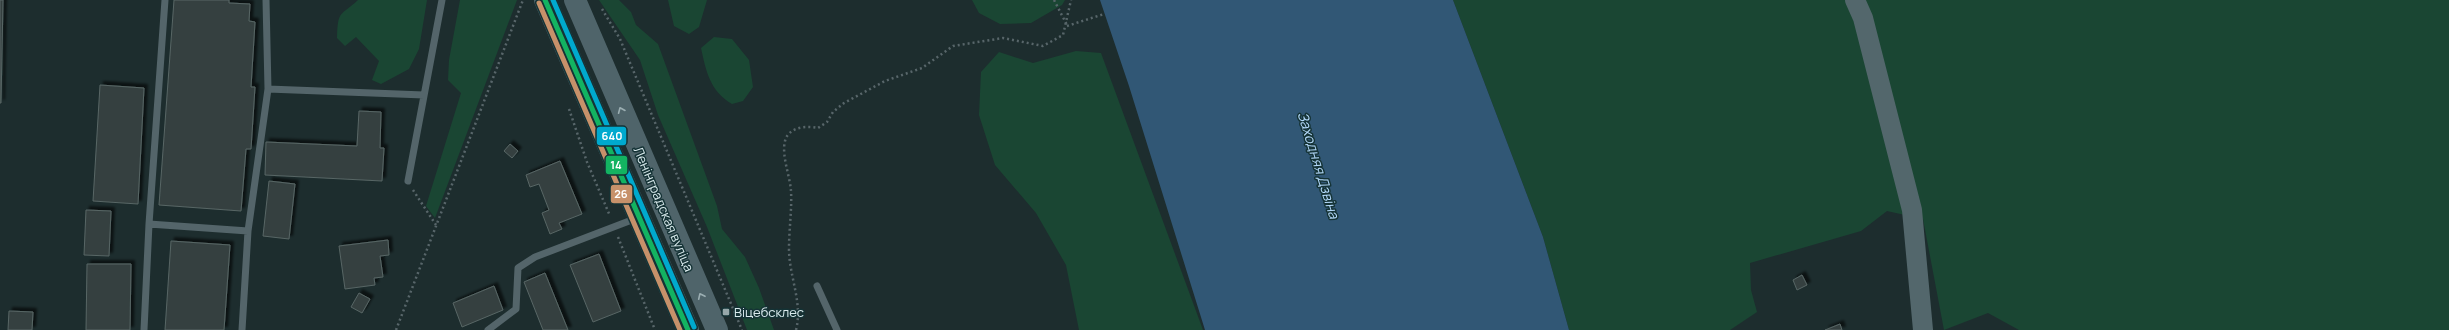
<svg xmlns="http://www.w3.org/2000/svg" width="2449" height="330" font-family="Manrope,sans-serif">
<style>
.green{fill:#1a4633}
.water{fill:#315775}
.building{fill:#354141;stroke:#586665;filter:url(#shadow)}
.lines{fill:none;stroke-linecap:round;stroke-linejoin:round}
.path{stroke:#58666a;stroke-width:2.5;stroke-dasharray:2 3;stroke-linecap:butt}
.lane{stroke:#54656a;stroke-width:7}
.secondary{stroke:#53676c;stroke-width:20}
.primary{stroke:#4f646a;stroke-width:22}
.bus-1-casing{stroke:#153336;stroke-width:8}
.bus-2-casing{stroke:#153336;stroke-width:8}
.bus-3-casing{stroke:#153336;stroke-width:8}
.bus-1{stroke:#13b361;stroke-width:5}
.bus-2{stroke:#c7916a;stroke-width:5}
.bus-3{stroke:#00a9ce;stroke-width:5}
.oneway{stroke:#9baeb2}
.poi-dot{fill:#97a8aa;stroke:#153336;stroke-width:1.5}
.labels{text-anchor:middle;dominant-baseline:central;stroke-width:3;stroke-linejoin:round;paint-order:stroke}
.street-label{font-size:13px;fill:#d9eaec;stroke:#153336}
.poi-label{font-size:13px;fill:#d9eaec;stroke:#153336;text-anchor:start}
.water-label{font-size:14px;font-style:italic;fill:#b4dafb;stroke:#153336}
.line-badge{stroke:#153336;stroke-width:1.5}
.badge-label{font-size:11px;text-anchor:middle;font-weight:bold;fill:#fff}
</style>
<defs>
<filter id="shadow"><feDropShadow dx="3.5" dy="-3.5" stdDeviation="1" flood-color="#0009"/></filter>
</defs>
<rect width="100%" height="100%" fill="#1d2d2e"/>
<path class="green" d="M358,0H427L419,49L409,69L381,84L372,80L379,61L356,37L345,46L337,38C338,9 340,17 358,0Z
M460,0H517L435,218L426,206L461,93L448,80L449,60Z
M599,0H619L631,12L636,25L658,44L717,206L722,229L745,257L759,288L774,330H747L707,227L658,115L640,60Z
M668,0H707L699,27L689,34L674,26Z
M972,0H1065L1062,5L1031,23L1000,24L979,13Z
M1453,0H2449V330H2019L1988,313L1944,330L1923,219L1887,211L1861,231L1750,263L1751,290L1757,312L1730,330H1569L1543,237Z
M714,37L732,39L749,60L753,87L743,101L732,104C710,91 706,71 701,48Z
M1076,51L1101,53L1203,330H1079L1066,265L1036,213L995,165L979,115L981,72L999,52L1033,63Z"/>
<path class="water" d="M1100,0H1453L1543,237L1569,330H1205L1129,86Z"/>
<path class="building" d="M0,0H3L1,103H0Z
M174,0H229V3L250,4L249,21L255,22L251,87H255L251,149H246L241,211L159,205Z
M100,85L144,88L138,204L93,201Z
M359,111L381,112L380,148H384L382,181L265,175L266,142L357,146Z
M510,144L518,151L512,158L504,151Z
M560,161L582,214L559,223L562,229L550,234L542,213L549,210L539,184L530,187L526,175Z
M269,181L295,184L289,239L263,236Z
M86,210L111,211L109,256L84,255Z
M388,240L389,255L380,256L383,277L374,278L375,285L345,289L339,246Z
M171,241L230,245L224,330H165Z
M599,254L621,311L593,322L570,265Z
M87,264H131L130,330H86Z
M545,273L568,330H543L524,282Z
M1802,275L1807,285L1797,290L1793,280Z
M494,286L503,310L462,327L453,303Z
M359,293L370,299L362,313L351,307Z
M9,311L33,312L32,330H8Z
M1840,324L1842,330H1825Z"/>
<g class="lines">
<path class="path" d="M1054,0L1067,25
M602,9L620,39L742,330
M1067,26L1104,14
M569,109L587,162L610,216
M413,190L436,225
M618,237L655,330
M396,330L523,0
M796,330C803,303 789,276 789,249C789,229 792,210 791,191C790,175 779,150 787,136C794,126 808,126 818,128L827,122L833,112L844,103L885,81L922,68L953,46L1003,38L1043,46L1063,35L1071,0"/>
<path class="lane" d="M165,0L149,224L248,231L268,89
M266,0L268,89L424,95
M408,181L442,0
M817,286L837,330
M144,330L149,224
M242,330L248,231
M488,330L516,309L518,268L535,257L637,218"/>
<path class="secondary" d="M1855,0L1863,18L1912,210L1923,330"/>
<path class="primary" d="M545,0L688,330
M575,0L717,330"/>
<g class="bus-1-casing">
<path id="bus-1" d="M545,0L688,330"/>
</g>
<g class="bus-2-casing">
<path id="bus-2" d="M539,3L680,330"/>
</g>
<g class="bus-3-casing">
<path id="bus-3" d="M553,0L694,327"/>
</g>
<use href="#bus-1" class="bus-1"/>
<use href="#bus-2" class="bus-2"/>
<use href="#bus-3" class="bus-3"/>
</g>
<defs><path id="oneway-chevron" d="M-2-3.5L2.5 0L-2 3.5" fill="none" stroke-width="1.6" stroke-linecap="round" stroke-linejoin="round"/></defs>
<g class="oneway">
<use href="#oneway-chevron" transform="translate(621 110) rotate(-113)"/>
<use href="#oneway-chevron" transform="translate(701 296) rotate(-115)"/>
</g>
<rect class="poi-dot" x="722" y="308" width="8" height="8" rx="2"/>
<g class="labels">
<g class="street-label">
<text transform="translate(664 209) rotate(67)">Ленінградская вуліца</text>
</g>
<g class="poi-label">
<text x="734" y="312">Віцебсклес</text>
</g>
<g class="water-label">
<text transform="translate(1319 165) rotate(73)">Заходняя Дзвіна</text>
</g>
</g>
<g class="line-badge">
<rect x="596" y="126" width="31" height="20" rx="4" fill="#00a9ce"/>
<rect x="605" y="155" width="23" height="20" rx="4" fill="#13b361"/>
<rect x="610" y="184" width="23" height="20" rx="4" fill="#c7916a"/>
</g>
<g class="badge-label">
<text x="612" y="140">640</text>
<text x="616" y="169">14</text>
<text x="621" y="198">26</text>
</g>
</svg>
